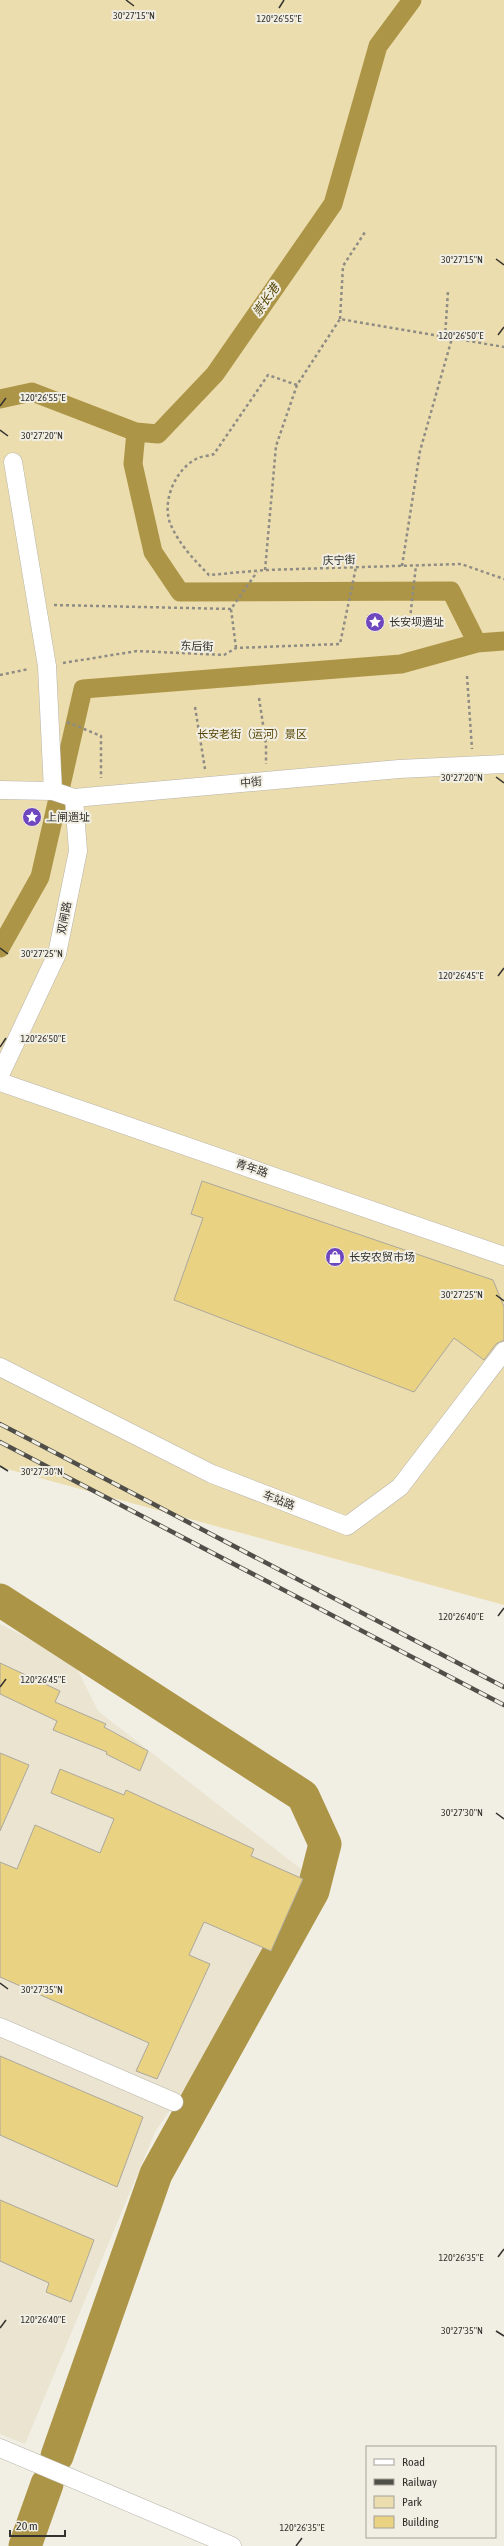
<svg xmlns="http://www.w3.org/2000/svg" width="504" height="2546" font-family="'Asap Condensed','Noto Sans SC',sans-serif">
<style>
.built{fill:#eae4d1}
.green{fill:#ecddae}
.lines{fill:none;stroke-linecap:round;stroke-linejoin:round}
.canal{stroke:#ad9547;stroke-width:19}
.river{stroke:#ad9547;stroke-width:33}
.building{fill:#ead283;stroke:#aba89e}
.minor-casing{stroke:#b7b3a9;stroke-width:19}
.path{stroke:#8e8c84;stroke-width:2.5;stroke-dasharray:3 3;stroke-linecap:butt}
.minor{stroke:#fff;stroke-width:18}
.rail-casing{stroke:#504e49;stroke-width:4.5}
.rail{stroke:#f1eee3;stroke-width:3;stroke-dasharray:9;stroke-linecap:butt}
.ticks{fill:none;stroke:#32312d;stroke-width:1.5}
.labels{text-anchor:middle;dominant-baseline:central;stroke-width:4;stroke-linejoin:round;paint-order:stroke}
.street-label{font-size:11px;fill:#32312d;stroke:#f1eee3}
.poi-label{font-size:11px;fill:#32312d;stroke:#f1eee3;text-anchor:start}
.park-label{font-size:11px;fill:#554403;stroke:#f1eee3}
.water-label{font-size:12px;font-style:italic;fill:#554503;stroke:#f1eee3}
.ticks-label{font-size:10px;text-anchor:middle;fill:#32312d;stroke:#f1eee3;stroke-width:4;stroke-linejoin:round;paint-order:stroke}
</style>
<rect width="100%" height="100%" fill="#f1eee3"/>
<path class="built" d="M0,1624L73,1661L98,1711L302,1870L248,1995L155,2132L25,2444L0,2434Z"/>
<path class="green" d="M0,0H504V1605L0,1467Z"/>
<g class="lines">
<path class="canal" d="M0,399L32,392L136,432L158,434L215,374L333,204L378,46L412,0
M136,432L133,464L153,552L180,592L451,591L477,643
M0,948L40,877L83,689L401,664L477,643L504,641"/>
<path class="river" d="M0,1600L303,1796L325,1844L313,1891L156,2174L57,2456
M25,2546L47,2484"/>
</g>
<path class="building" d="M202,1181L493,1280L504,1307V1340L496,1344L484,1360L454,1338L414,1392L174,1300L203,1218L191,1214Z
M0,1663L60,1691L55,1702L106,1724L104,1727L148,1751L140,1771L106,1754L107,1752L53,1730L57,1721L0,1694Z
M0,1753L29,1765L0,1831Z
M60,1769L124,1795L126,1790L254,1849L251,1856L303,1879L271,1951L204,1922L189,1955L210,1964L157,2079L136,2071L149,2043L0,1977V1862L17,1869L35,1825L100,1853L114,1819L51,1793Z
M0,2056L143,2117L117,2187L0,2135Z
M0,2200L94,2240L71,2302L46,2292L49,2283L0,2261Z"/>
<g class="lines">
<g class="minor-casing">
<path id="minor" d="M13,462L47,666L53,791
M0,790L53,791L74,798L399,769L504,764
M0,1075L57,954L78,851L74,798
M0,1082L504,1256
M0,1367L212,1474L347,1526L400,1487L504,1351
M0,2027L174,2102
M0,2448L232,2546"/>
</g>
<path class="path" d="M340,319L343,266L365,232
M445,337L448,291
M297,385L268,375L214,454C209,456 201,456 196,459C175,470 162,501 170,523C178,543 195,561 209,575L265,570L461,564L504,579
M402,566L420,451L452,338
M265,570L276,446L297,385L340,319L504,347
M54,605L231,609
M410,619L416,565
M236,648L231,609L257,572
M63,663L137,651L224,655L236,648L340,644L356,567
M0,675L29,669
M467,676L472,749
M259,698L266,744V764
M195,707L205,769
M67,722L101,736V778"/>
<use href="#minor" class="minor"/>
<g class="rail-casing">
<path id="rail" d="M0,1424L504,1687
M0,1442L504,1705"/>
</g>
<use href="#rail" class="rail"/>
</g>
<path class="ticks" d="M126,0L134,6M279,8L284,0M496,259L504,265M498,335L504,327M0,406L6,398M0,430L8,436M496,777L504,783M0,948L8,954M498,976L504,968M0,1047L6,1038M496,1295L504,1301M0,1466L8,1471M498,1616L504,1608M0,1687L6,1679M496,1813L504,1819M0,1983L8,1989M498,2257L504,2249M0,2328L6,2320M496,2331L504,2336M296,2546L302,2538"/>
<defs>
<g id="sight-disc" transform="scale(1)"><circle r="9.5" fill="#6e46be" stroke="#f1eee3"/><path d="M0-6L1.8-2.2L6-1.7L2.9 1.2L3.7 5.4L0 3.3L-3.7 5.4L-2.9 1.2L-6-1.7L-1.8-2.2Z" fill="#fff"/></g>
<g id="shop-disc" transform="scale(1)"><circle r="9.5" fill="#6e46be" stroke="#f1eee3"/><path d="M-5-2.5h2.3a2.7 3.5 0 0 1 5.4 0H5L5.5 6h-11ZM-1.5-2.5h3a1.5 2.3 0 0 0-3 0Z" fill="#fff"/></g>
</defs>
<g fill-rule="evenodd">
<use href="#sight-disc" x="375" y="622"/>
<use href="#sight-disc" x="32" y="817"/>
<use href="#shop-disc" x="335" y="1257"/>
</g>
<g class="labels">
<g class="street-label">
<text transform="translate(339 560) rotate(-2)">庆宁街</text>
<text transform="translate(197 646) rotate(2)">东后街</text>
<text transform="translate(251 782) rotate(-5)">中街</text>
<text transform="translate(64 918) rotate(-79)">双闸路</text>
<text transform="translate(252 1168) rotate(19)">青年路</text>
<text transform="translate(279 1500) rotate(21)">车站路</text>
</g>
<g class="poi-label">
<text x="389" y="622">长安坝遗址</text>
<text x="46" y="817">上闸遗址</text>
<text x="349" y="1257">长安农贸市场</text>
</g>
<g class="park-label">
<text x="252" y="734">长安老街（运河）景区</text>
</g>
<g class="water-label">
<text transform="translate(266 300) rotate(-55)">崇长港</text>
</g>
</g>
<g class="ticks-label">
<text x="134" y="19">30°27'15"N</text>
<text x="279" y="22">120°26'55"E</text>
<text x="462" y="263">30°27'15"N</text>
<text x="461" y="339">120°26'50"E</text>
<text x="43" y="401">120°26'55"E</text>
<text x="42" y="439">30°27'20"N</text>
<text x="462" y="781">30°27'20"N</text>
<text x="42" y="957">30°27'25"N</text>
<text x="461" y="979">120°26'45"E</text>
<text x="43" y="1042">120°26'50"E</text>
<text x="462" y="1298">30°27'25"N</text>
<text x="42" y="1475">30°27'30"N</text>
<text x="461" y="1620">120°26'40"E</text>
<text x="43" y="1683">120°26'45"E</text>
<text x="462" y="1816">30°27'30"N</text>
<text x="42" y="1993">30°27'35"N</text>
<text x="461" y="2261">120°26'35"E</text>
<text x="43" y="2323">120°26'40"E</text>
<text x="462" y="2334">30°27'35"N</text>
<text x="302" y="2531">120°26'35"E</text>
</g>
<rect x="366" y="2446" width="130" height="92" fill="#f1eee3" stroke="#a5a29a"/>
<rect x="374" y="2459" width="20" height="6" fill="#ffffff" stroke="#a5a29a"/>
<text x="402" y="2466" font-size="12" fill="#32312d">Road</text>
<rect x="374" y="2479" width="20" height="6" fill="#504e49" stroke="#a5a29a"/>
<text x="402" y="2486" font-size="12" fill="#32312d">Railway</text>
<rect x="374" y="2496" width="20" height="12" fill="#ecddae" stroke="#a5a29a"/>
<text x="402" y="2506" font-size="12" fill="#32312d">Park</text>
<rect x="374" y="2516" width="20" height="12" fill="#ead283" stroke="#a5a29a"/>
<text x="402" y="2526" font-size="12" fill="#32312d">Building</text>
<path d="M10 2530v6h55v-6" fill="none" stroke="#32312d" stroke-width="2"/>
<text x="16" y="2530" font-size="12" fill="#32312d" stroke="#f1eee3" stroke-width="3" paint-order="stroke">20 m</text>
</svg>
